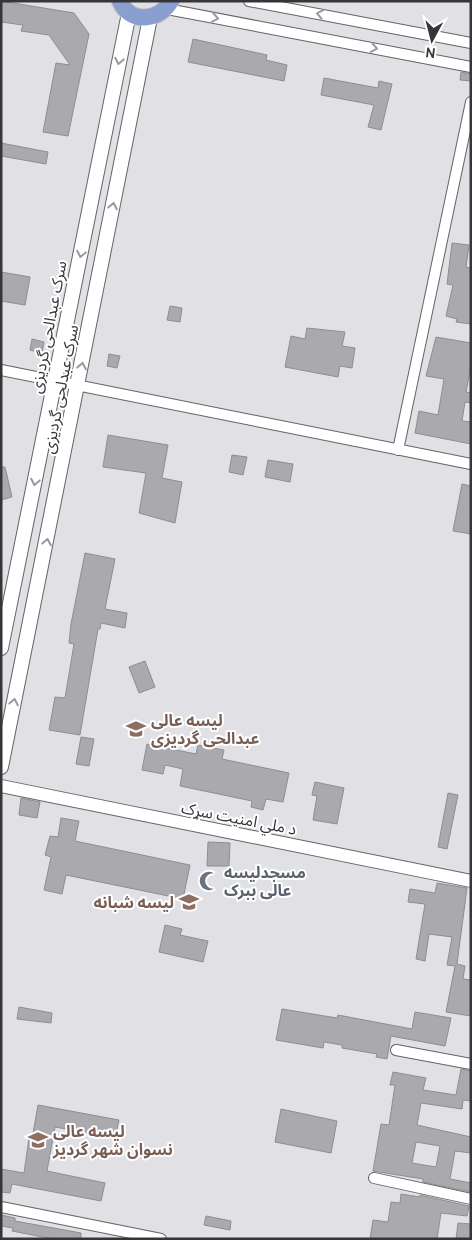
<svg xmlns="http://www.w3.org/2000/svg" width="472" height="1240" font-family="Cabin,'Noto Sans Arabic',sans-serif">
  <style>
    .building { fill: #aaa9ad; stroke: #8e8d91; fill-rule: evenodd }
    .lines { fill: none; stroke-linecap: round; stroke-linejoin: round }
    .minor-casing { stroke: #636266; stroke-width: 12 }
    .tertiary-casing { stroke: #636266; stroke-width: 14 }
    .secondary-casing { stroke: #636266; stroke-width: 16 }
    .trunk-casing { stroke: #bfbfbf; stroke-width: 18 }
    .minor { stroke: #fff; stroke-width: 10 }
    .tertiary { stroke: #fff; stroke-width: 12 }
    .secondary { stroke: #fff; stroke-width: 14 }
    .trunk { stroke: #889fd0; stroke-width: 16 }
    .oneway { stroke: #9a9a9c }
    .labels { text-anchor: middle; stroke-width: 4; stroke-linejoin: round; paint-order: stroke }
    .street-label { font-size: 16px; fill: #363638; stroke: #fff }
    .education-label { font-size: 16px; font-weight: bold; fill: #785e54; stroke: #fff; text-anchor: start }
    .worship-label { font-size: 16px; font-weight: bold; fill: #5b616d; stroke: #fff; text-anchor: start }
  </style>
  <rect width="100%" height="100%" fill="#e1e0e4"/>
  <path class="building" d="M1,1L74,13L89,34L68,136L43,132L56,63L70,65L49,35L21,31L23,25L1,22Z
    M193,39L267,55L266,60L287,65L284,81L188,62Z
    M461,72L471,74V81L460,80Z
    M324,78L378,88L379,81L392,84L381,130L368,127L374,105L321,95Z
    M1,143L48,152L46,164L1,156Z
    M452,243L469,245L466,267L471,268V324L456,322L457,319L446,316L453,285L447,284Z
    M1,272L30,277L25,305L1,301Z
    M170,306L182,308L180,322L167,320Z
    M307,328L345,332L342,346L355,348L352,368L340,366L338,377L285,367L291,336L305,339Z
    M436,337L471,343V366L466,392L471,393V403L465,402L462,421L471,422V444L415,433L419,411L438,415L444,379L426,376Z
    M32,339L44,342L42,353L30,350Z
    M109,354L120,356L117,368L107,366Z
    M108,435L168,445L162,478L182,482L175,523L139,513L146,473L103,467Z
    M232,455L247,457L243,475L229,472Z
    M268,460L293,464L290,482L265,477Z
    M1,467H5L12,497L1,500Z
    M462,484L471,486V534L453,531Z
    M85,553L115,559L105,609L127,613L125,628L101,623L100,629H98L80,735L49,730L55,697L65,698L74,644L69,643L71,624Z
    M145,661L155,687L139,693L129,667Z
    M81,737L94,739L89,766L76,764Z
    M147,744L196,754L198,745L224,750L222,759L289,773L283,802L266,799L263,810L251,807L252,801L180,786L183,769L165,765L163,774L142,770Z
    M315,782L344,788L337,824L313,820L317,796L312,795Z
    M448,793L458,795L447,849L438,847Z
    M21,798L40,802L37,818L19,815Z
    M61,818L79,821L75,841L190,865L183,899L66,875L62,894L44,890L51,857L45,855L50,836L58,837Z
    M208,842L230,843L229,866H207Z
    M437,883L467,888L457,964L465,966L463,979L471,980V1016L446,1012L455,966L447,965L452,937L429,934L425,961L416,959L425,904L408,902L410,889L435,893Z
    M165,925L182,929L180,935L208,941L203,962L159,952Z
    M19,1007L52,1013L51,1023L17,1019Z
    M282,1009L337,1018L338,1015L412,1029L415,1012L451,1018L445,1046L391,1036L387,1059L376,1057L377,1054L342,1048V1045L324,1042L323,1048L276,1040Z
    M461,1069L471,1071V1101L463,1100L462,1109L421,1103L417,1125L471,1137V1153L455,1151L450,1179L471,1183V1192L423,1182V1179L373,1171L381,1124L389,1125L395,1085H390L393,1072L426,1078L423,1090L456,1095ZM416,1142L440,1146L436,1167L412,1163Z
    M38,1105L119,1120L115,1138L55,1127L47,1171L105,1183L101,1201L12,1184L10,1193L1,1192V1169L24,1173L29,1138L32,1139Z
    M281,1109L337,1121L331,1153L275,1142Z
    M401,1194L420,1197V1195L469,1206L467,1216L441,1213L437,1239H370L373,1220L388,1222L391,1202L400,1203Z
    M1,1215L15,1218V1221L81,1233V1239H53L12,1231L13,1228L1,1226Z
    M206,1216L231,1221L230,1230L204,1225Z
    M458,1223L471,1224V1239H456Z"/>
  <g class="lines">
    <defs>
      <path id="minor" d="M249,1L471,43
        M167,9L471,67
        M1,370L471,464
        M398,450L471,102
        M396,1050L471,1064
        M374,1178L471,1199
        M1,1207L161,1239"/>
      <path id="tertiary" d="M1,786L471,881"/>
      <path id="secondary" d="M1,648L129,13
        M1,767L150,18"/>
      <path id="trunk" d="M120,1C130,25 160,21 171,1"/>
    </defs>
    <use href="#minor" class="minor-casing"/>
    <use href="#tertiary" class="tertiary-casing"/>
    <use href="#secondary" class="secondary-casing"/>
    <use href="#trunk" class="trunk-casing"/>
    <use href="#minor" class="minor"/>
    <use href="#tertiary" class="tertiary"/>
    <use href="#secondary" class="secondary"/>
    <use href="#trunk" class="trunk"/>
  </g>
  <defs><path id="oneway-chevron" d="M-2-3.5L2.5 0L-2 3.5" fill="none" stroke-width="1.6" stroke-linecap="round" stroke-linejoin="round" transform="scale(1.25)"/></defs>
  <g class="oneway">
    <use href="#oneway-chevron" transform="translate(320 14) rotate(-169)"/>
    <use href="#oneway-chevron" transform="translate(215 18) rotate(11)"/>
    <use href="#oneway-chevron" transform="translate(374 48) rotate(11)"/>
    <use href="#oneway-chevron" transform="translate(119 61) rotate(101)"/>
    <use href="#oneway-chevron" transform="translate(113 206) rotate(-79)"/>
    <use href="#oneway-chevron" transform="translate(81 254) rotate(101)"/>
    <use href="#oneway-chevron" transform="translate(82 366) rotate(-79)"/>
    <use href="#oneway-chevron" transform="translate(35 482) rotate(101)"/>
    <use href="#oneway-chevron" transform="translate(47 542) rotate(-79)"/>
    <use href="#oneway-chevron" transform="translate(14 702) rotate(-79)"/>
  </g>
  <defs>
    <symbol id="school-bare" viewBox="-9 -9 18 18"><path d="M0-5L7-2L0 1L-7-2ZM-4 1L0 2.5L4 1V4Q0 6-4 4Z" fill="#8d6e63" stroke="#fff" stroke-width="2.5" paint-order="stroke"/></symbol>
    <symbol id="mosque-bare" viewBox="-9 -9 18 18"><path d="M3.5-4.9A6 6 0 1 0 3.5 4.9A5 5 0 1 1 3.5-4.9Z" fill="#6b7280" stroke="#fff" stroke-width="2.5" paint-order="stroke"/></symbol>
  </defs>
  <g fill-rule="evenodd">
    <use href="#school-bare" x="122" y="715" width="28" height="28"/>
    <use href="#mosque-bare" x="195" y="867" width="28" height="28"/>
    <use href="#school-bare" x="175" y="888" width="28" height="28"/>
    <use href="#school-bare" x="24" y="1126" width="28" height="28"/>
  </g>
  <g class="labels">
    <g class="street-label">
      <text transform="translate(48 327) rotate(-79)" y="6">سرک عبدالحی گردیزی</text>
      <text transform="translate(60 389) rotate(-79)" y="6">سرک عبدلحی گردیزی</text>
      <text transform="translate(239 818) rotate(11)" y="6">د ملي امنیت سړک</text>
    </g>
    <g class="education-label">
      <text x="151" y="726">لیسه عالی<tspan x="151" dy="18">عبدالحی گردیزی</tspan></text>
      <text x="174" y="908" text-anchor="end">لیسه شبانه</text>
      <text x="53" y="1137">لیسه عالی<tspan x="53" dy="18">نسوان شهر گردیز</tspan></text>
    </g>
    <g class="worship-label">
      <text x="224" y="878">مسجدلیسه<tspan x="224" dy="18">عالی ببرک</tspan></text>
    </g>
  </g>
  <rect width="472" height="1240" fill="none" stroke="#363638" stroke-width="5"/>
  <g transform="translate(432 40) rotate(187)" stroke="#ffffff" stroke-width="4" paint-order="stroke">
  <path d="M0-4L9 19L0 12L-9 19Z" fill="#363638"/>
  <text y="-8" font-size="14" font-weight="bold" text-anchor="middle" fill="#363638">N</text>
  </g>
</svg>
